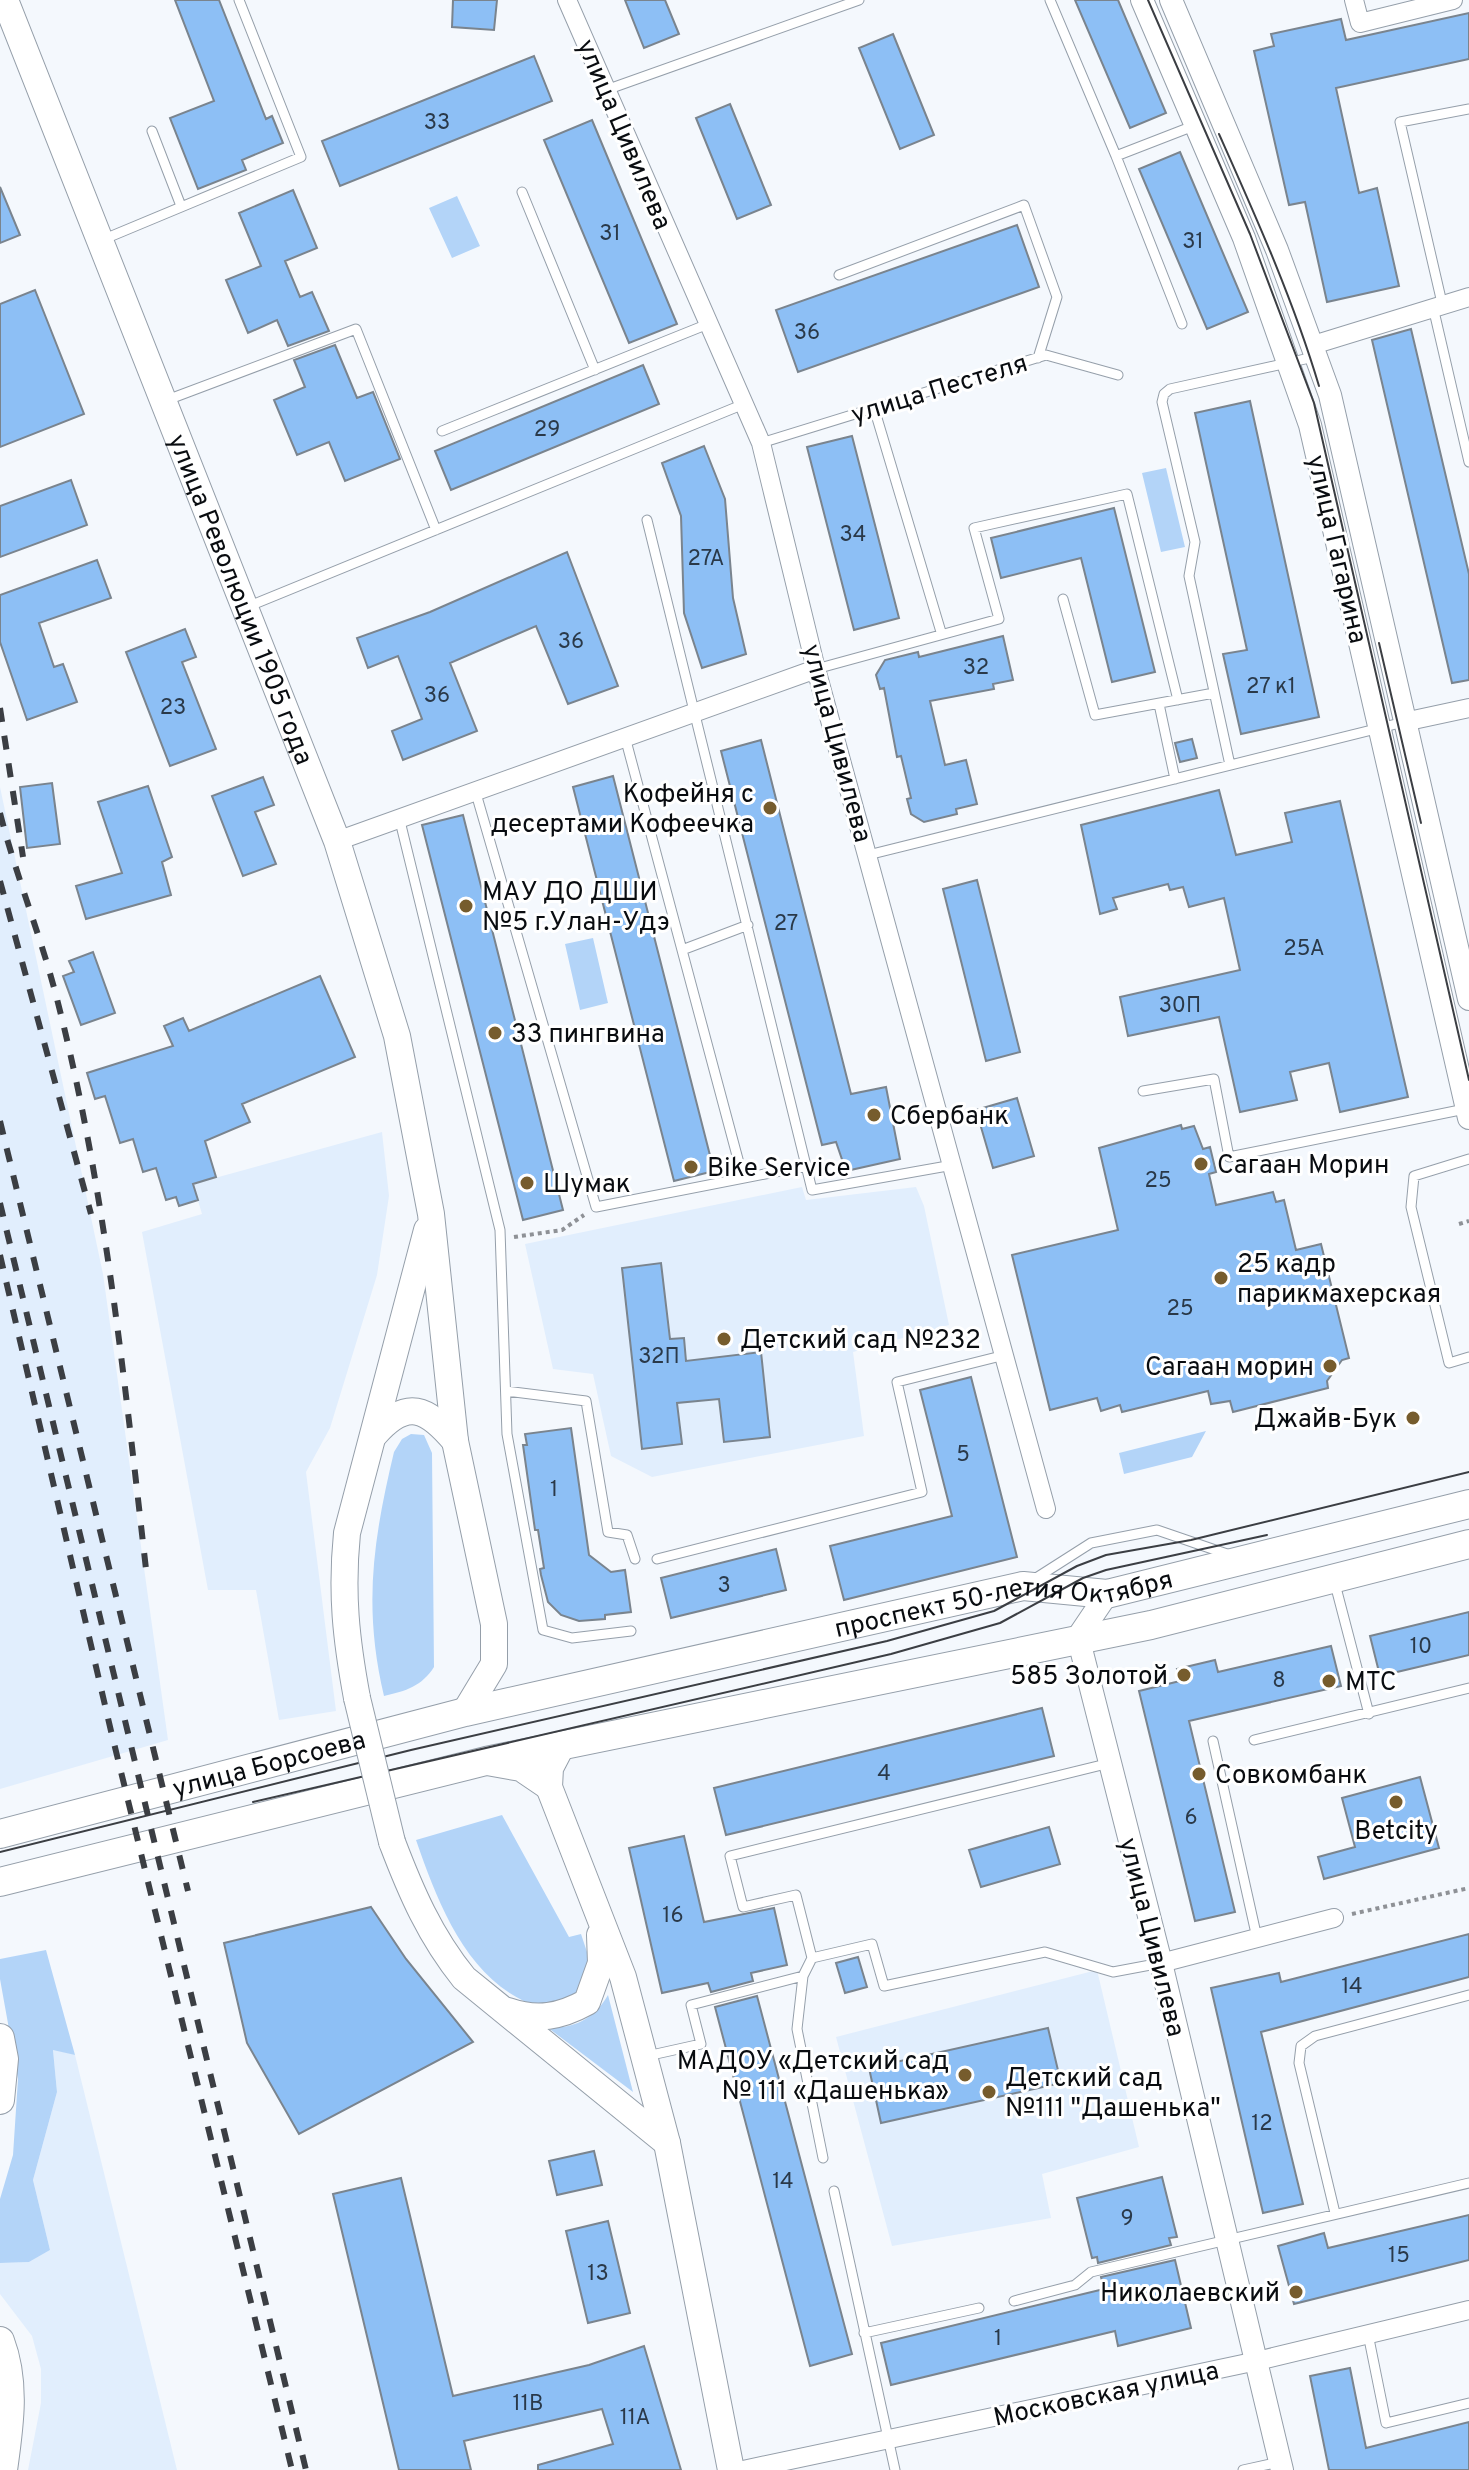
<svg xmlns="http://www.w3.org/2000/svg" width="1469" height="2470" font-family="Overpass,sans-serif">
  <style>
    .built { fill: #e1eefd }
    .green { fill: #b3d4f8 }
    .building { fill: #8dbff5; stroke: #7a848e; stroke-width: 2 }
    .lines { fill: none; stroke-linecap: round; stroke-linejoin: round }
    .service-casing { stroke: #959faa; stroke-width: 11 }
    .minor-casing { stroke: #959faa; stroke-width: 20 }
    .tertiary-casing { stroke: #959faa; stroke-width: 24 }
    .secondary-casing { stroke: #959faa; stroke-width: 28 }
    .primary-casing { stroke: #959faa; stroke-width: 30 }
    .path { stroke: #8e9196; stroke-width: 4; stroke-dasharray: 4 4; stroke-linecap: butt }
    .service { stroke: #fff; stroke-width: 9 }
    .minor { stroke: #fff; stroke-width: 18 }
    .tertiary { stroke: #fff; stroke-width: 22 }
    .secondary { stroke: #fff; stroke-width: 26 }
    .primary { stroke: #fff; stroke-width: 28 }
    .tram { stroke: #3b3e43; stroke-width: 2 }
    .rail { stroke: #3b3e43; stroke-width: 6; stroke-dasharray: 14 14; stroke-linecap: butt }
    .secondary-bridge-casing { stroke: #959faa; stroke-width: 28; stroke-linecap: butt }
    .secondary-bridge { stroke: #fff; stroke-width: 26 }
    .poi-dot { fill: #765c2d; stroke: #fff; stroke-width: 3 }
    .labels { text-anchor: middle; stroke-width: 6; stroke-linejoin: round; paint-order: stroke }
    .number-label { font-size: 22px; fill: #2a3949 }
    .street-label { font-size: 26px; fill: #090c10; stroke: #fff }
    .poi-label { font-size: 26px; fill: #090c10; stroke: #fff; text-anchor: start }
  </style>
  <rect width="100%" height="100%" fill="#f4f8fd"/>
  <path class="built" d="M0,787L103,1274L168,1740L0,1789Z
    M382,1132L389,1196L377,1275L330,1428L306,1472L336,1711L279,1720L256,1590H208L142,1232L202,1214L193,1184Z
    M802,1187L806,1200L916,1187L924,1206L949,1325L853,1352L864,1436L652,1477L611,1456L593,1374L553,1369L525,1244Z
    M1097,1970L1139,2147L1042,2174L1051,2218L892,2246L836,2037Z
    M53,2049L75,2055L177,2470H28L41,2403V2369L32,2336L0,2294V2263L29,2262L50,2250L33,2180L57,2092Z"/>
  <path class="green" d="M457,196L480,246L452,258L429,208Z
    M1166,468L1185,547L1161,552L1142,473Z
    M593,938L608,1003L580,1010L565,944Z
    M1206,1431L1192,1457L1124,1474L1119,1453Z
    M411,1434L424,1435L432,1453L434,1667C422,1686 406,1691 384,1696C363,1607 373,1540 394,1452L402,1439Z
    M502,1815L569,1937L581,1934L589,1958L579,1993L542,2008C469,1986 439,1906 416,1840Z
    M46,1950L75,2055L53,2050L57,2092L33,2180L50,2250L29,2262L0,2263V2199L13,2155L18,2079L0,1979V1959Z
    M608,1995L633,2092L547,2027C573,2030 595,2018 608,1995Z"/>
  <path class="building" d="M175,0H219L266,119L272,116L283,143L242,160L246,170L198,189L170,118L214,101Z
    M453,0H497L494,30L452,27Z
    M625,0H665L679,34L644,48Z
    M1075,0H1118L1166,113L1130,128Z
    M1469,13V59L1336,88L1359,193L1377,188L1399,286L1327,302L1305,202L1289,205L1254,51L1274,46L1271,34L1341,19L1346,40Z
    M893,34L934,135L900,149L859,48Z
    M534,56L552,101L340,186L322,141Z
    M730,104L771,205L737,219L696,118Z
    M592,120L677,324L629,343L544,140Z
    M1180,152L1248,312L1207,329L1139,169Z
    M0,187L20,235L0,243Z
    M293,190L317,248L285,261L300,297L312,292L329,331L288,346L277,320L248,333L226,280L261,266L239,213Z
    M1017,225L1039,287L798,372L776,310Z
    M35,290L84,414L0,447V304Z
    M1411,329L1469,574V680L1452,683L1372,340Z
    M335,345L357,398L373,392L400,459L345,481L329,442L297,455L274,400L305,387L294,360Z
    M643,365L659,404L451,490L435,451Z
    M1250,401L1319,717L1241,734L1223,654L1247,650L1195,413Z
    M852,436L899,618L854,630L807,447Z
    M704,446L725,499L733,598L746,654L702,668L684,613L681,516L662,463Z
    M71,480L87,525L0,557V506Z
    M1114,508L1155,672L1112,682L1081,558L1001,578L991,538Z
    M567,552L618,686L568,704L536,626L450,663L477,731L403,760L392,731L422,719L398,656L368,668L357,638L430,612Z
    M97,560L111,598L39,623L54,667L63,664L77,702L27,720L0,642V595Z
    M185,629L196,657L182,662L216,749L170,766L126,652Z
    M1003,636L1013,680L993,684L994,689L930,701L945,765L966,760L977,804L956,809L957,814L924,822L911,814L907,799L911,798L901,756L897,757L884,688L880,689L876,675L885,660L918,652L919,657Z
    M1192,739L1197,758L1180,762L1175,743Z
    M761,740L851,1094L886,1087L900,1159L846,1171L836,1142L822,1145L721,751Z
    M613,776L714,1171L674,1181L573,787Z
    M263,777L274,805L255,812L276,864L243,876L212,796Z
    M52,783L60,844L27,848L20,787Z
    M148,786L172,857L162,862L171,895L86,919L76,886L122,873L98,802Z
    M1219,790L1236,855L1292,842L1285,813L1340,801L1408,1097L1340,1112L1329,1063L1290,1072L1297,1100L1240,1112L1219,1017L1128,1036L1120,997L1240,970L1224,898L1189,907L1183,887L1170,890L1168,884L1113,898L1117,909L1100,914L1081,825Z
    M463,815L563,1210L523,1220L422,825Z
    M977,880L1020,1052L986,1061L943,889Z
    M93,952L115,1013L81,1025L63,976L74,972L69,961Z
    M320,976L355,1057L242,1104L250,1122L205,1141L216,1177L193,1184L198,1200L179,1206L176,1197L166,1200L156,1168L143,1172L133,1139L120,1143L105,1096L95,1099L87,1073L173,1046L164,1026L183,1018L189,1031Z
    M1017,1098L1034,1156L993,1168L976,1110Z
    M1181,1125L1182,1129L1194,1126L1203,1149L1210,1147L1216,1172L1209,1174L1216,1205L1273,1192L1276,1202L1284,1200L1296,1250L1321,1244L1349,1358L1342,1360L1327,1381L1328,1388L1233,1412L1230,1401L1211,1404L1208,1391L1122,1412L1120,1405L1101,1411L1097,1398L1050,1410L1012,1255L1118,1230L1099,1148Z
    M661,1263L670,1339L684,1338L686,1361L761,1352L770,1437L724,1442L719,1399L677,1403L682,1444L642,1449L622,1268Z
    M971,1377L1017,1557L844,1600L830,1546L952,1516L920,1390Z
    M571,1428L589,1555L611,1572L625,1570L631,1612L605,1615V1619L579,1621L561,1615L548,1602L541,1575L540,1569L544,1568L538,1530H535L523,1445H527L525,1434Z
    M776,1549L786,1590L671,1618L661,1578Z
    M1469,1612V1655L1380,1676L1370,1636Z
    M1331,1646L1341,1686L1189,1721L1235,1912L1195,1921L1139,1691L1180,1681L1177,1669L1215,1660L1218,1672Z
    M1042,1708L1054,1756L726,1835L714,1788Z
    M1420,1777L1439,1848L1324,1879L1318,1857L1355,1847L1342,1798Z
    M1049,1827L1060,1864L981,1887L969,1850Z
    M684,1836L704,1922L774,1908L787,1965L751,1973L753,1981L711,1992L708,1983L662,1993L629,1848Z
    M371,1907L406,1959L473,2042L299,2134L247,2043L224,1943Z
    M1469,1934V1977L1261,2032L1303,2204L1263,2213L1211,1988L1279,1973L1281,1982Z
    M858,1957L867,1987L845,1993L836,1963Z
    M757,1996L852,2354L810,2366L715,2007Z
    M1048,2028L1061,2083L881,2123L869,2068Z
    M594,2151L602,2185L557,2195L549,2161Z
    M1162,2177L1177,2237L1169,2238L1171,2245L1098,2263L1097,2257L1092,2258L1077,2198Z
    M401,2178L453,2396L589,2365L644,2346L681,2470H538V2465L613,2444L602,2409L464,2441L471,2470H399L333,2194Z
    M1469,2215V2260L1294,2304L1278,2246L1324,2233L1328,2248Z
    M608,2221L630,2313L588,2323L566,2231Z
    M1175,2260L1191,2328L1118,2346L1115,2331L891,2385L881,2343L1104,2289L1101,2277Z
    M1350,2368L1366,2448L1469,2422V2470H1329L1310,2376Z"/>
  <g class="lines">
    <defs>
      <path id="service" d="M1050,0L1116,156
        M606,90L859,0
        M152,131L181,206
        M522,192L595,370
        M102,240L301,157L239,0
        M839,275L1024,205L1057,297L1038,358
        M1442,303L1400,122L1469,109
        M1433,307L1469,462
        M1182,324L1116,156L1196,125
        M167,400L356,329L436,530
        M874,408L941,632
        M442,431L708,324
        M761,443L1046,355L1118,375
        M647,520L812,1190L953,1165
        M1063,599L1095,715L1214,693
        M247,607L744,404
        M816,669L999,619L974,528L1127,494L1178,700
        M1159,704L1175,779
        M625,737L743,1178
        M1230,765L1189,576L1195,542L1162,402L1164,394L1170,389L1314,357
        M475,790L596,1207L806,1166
        M399,817L500,1230L507,1434L543,1630L572,1638L631,1631
        M868,855L1404,722
        M682,950L748,925
        M1143,1091L1214,1079L1229,1157L1465,1109
        M1469,1159L1414,1176L1411,1207L1449,1363L1469,1357
        M506,1391L586,1401L608,1532L627,1535L635,1559
        M657,1559L922,1492L897,1382L1005,1355
        M1033,1580L1091,1543L1157,1530L1230,1555
        M1334,1580L1369,1714
        M1254,1740L1469,1688
        M1213,1741L1257,1938
        M812,1958L872,1944L884,1986L1045,1952L1113,1972L1161,1963
        M803,1976L812,1958L796,1895L743,1907L730,1856L1110,1763
        M647,2056L701,2044L691,2005L803,1976L797,2029L823,2158
        M834,2191L895,2470
        M1335,2213L1299,2063L1301,2046L1315,2036L1469,1995
        M1014,2301L1075,2285L1091,2272L1469,2183
        M864,2333L979,2308
        M1368,2334L1386,2423L1469,2403
        M1243,2470L1279,2462"/>
      <path id="minor" d="M567,0L761,443L816,669L1046,1509
        M1354,0L1360,23L1453,0
        M1313,345L1469,297
        M1404,722L1469,708
        M337,841L816,669
        M1161,1963L1334,1918
        M743,2470L1257,2361L1469,2310"/>
      <path id="tertiary" d="M1142,0L1244,238L1310,425L1469,1118
        M1171,0L1277,250L1330,395L1469,999
        M1107,1594L1078,1637L1161,1963L1282,2470"/>
      <g id="secondary">
        <path id="s1" d="M5,0L337,841L397,1036L431,1214L455,1441L494,1624V1664L465,1712"/>
        <path d="M375,1434C407,1398 427,1408 455,1441"/>
        <path d="M357,1698C346,1639 341,1593 347,1533L427,1230"/>
        <path d="M561,1747L550,1768L549,1787L623,1977L667,2143L731,2470"/>
        <path d="M487,1762L521,1768L549,1787"/>
        <path d="M392,1842C411,1892 430,1936 464,1978L667,2143"/>
        <path d="M508,2011C537,2021 560,2017 587,2002L601,1963L600,1935"/>
      </g>
      <g id="primary">
        <path id="s2" d="M0,1834L465,1712L1023,1586L1107,1594L1469,1504"/>
        <path d="M0,1882L486,1761L1151,1625L1469,1544"/>
        <path d="M0,2038L4,2059L0,2100"/>
        <path d="M0,2341C16,2383 9,2427 3,2470"/>
      </g>
    </defs>
    <use href="#service" class="service-casing"/>
    <use href="#minor" class="minor-casing"/>
    <use href="#tertiary" class="tertiary-casing"/>
    <use href="#secondary" class="secondary-casing"/>
    <use href="#primary" class="primary-casing"/>
    <path class="path" d="M1459,1224L1469,1221
      M514,1237L562,1230L584,1215
      M1352,1914L1469,1888"/>
    <use href="#service" class="service"/>
    <use href="#minor" class="minor"/>
    <use href="#tertiary" class="tertiary"/>
    <use href="#secondary" class="secondary"/>
    <use href="#primary" class="primary"/>
    <path class="tram" d="M1148,0L1250,234L1314,403L1469,1080
      M1219,134C1256,217 1293,299 1319,386
      M1379,643L1421,823
      M253,1802L891,1654L1000,1623L1083,1578L1106,1570L1267,1535
      M0,1852L411,1750L887,1641L994,1611L1077,1566L1106,1555L1191,1540L1469,1472"/>
    <path class="rail" d="M0,708L23,857
      M0,813C16,876 41,936 57,999C105,1186 124,1378 146,1569
      M0,881L91,1214
      M0,1121L188,1891
      M0,1203L306,2470
      M0,1255L111,1731L292,2470"/>
    <defs>
      <path id="secondary-bridge" d="M357,1698L392,1842"/>
    </defs>
    <use href="#secondary-bridge" class="secondary-bridge-casing"/>
    <use href="#secondary-bridge" class="secondary-bridge"/>
  </g>
  <g class="poi-dot">
    <circle cx="770" cy="808" r="8"/>
    <circle cx="466" cy="906" r="8"/>
    <circle cx="495" cy="1033" r="8"/>
    <circle cx="874" cy="1115" r="8"/>
    <circle cx="1201" cy="1164" r="8"/>
    <circle cx="691" cy="1167" r="8"/>
    <circle cx="527" cy="1183" r="8"/>
    <circle cx="1221" cy="1278" r="8"/>
    <circle cx="724" cy="1339" r="8"/>
    <circle cx="1330" cy="1366" r="8"/>
    <circle cx="1413" cy="1418" r="8"/>
    <circle cx="1184" cy="1675" r="8"/>
    <circle cx="1329" cy="1681" r="8"/>
    <circle cx="1199" cy="1774" r="8"/>
    <circle cx="1396" cy="1802" r="8"/>
    <circle cx="965" cy="2075" r="8"/>
    <circle cx="989" cy="2092" r="8"/>
    <circle cx="1296" cy="2292" r="8"/>
  </g>
  <g class="labels">
    <g class="number-label">
      <text x="437" y="129">33</text>
      <text x="610" y="240">31</text>
      <text x="1193" y="248">31</text>
      <text x="807" y="339">36</text>
      <text x="547" y="436">29</text>
      <text x="853" y="541">34</text>
      <text x="706" y="565">27А</text>
      <text x="571" y="648">36</text>
      <text x="976" y="674">32</text>
      <text x="1271" y="693">27 к1</text>
      <text x="437" y="702">36</text>
      <text x="173" y="714">23</text>
      <text x="786" y="930">27</text>
      <text x="1304" y="955">25А</text>
      <text x="1180" y="1012">30П</text>
      <text x="1158" y="1187">25</text>
      <text x="1180" y="1315">25</text>
      <text x="659" y="1363">32П</text>
      <text x="963" y="1461">5</text>
      <text x="554" y="1496">1</text>
      <text x="724" y="1592">3</text>
      <text x="1421" y="1653">10</text>
      <text x="1279" y="1687">8</text>
      <text x="884" y="1780">4</text>
      <text x="1191" y="1824">6</text>
      <text x="673" y="1922">16</text>
      <text x="1352" y="1993">14</text>
      <text x="1262" y="2130">12</text>
      <text x="783" y="2188">14</text>
      <text x="1127" y="2225">9</text>
      <text x="1399" y="2262">15</text>
      <text x="598" y="2280">13</text>
      <text x="998" y="2345">1</text>
      <text x="528" y="2410">11В</text>
      <text x="635" y="2424">11А</text>
    </g>
    <g class="street-label">
      <text transform="translate(625 134) rotate(67)" y="9">улица Цивилева</text>
      <text transform="translate(939 388) rotate(-17)" y="9">улица Пестеля</text>
      <text transform="translate(1338 549) rotate(77)" y="9">улица Гагарина</text>
      <text dy="9" stroke="none"><textPath href="#s1" startOffset="644">улица Революции 1905 года</textPath></text>
      <text transform="translate(838 743) rotate(75)" y="9">улица Цивилева</text>
      <text dy="9" stroke="none"><textPath href="#s2" startOffset="1032">проспект 50-летия Октября</textPath></text>
      <text dy="9" stroke="none"><textPath href="#s2" startOffset="278">улица Борсоева</textPath></text>
      <text transform="translate(1153 1937) rotate(76)" y="9">улица Цивилева</text>
      <text transform="translate(1106 2393) rotate(-12)" y="9">Московская улица</text>
    </g>
    <g class="poi-label">
      <text x="754" y="802" text-anchor="end">Кофейня с<tspan x="754" dy="30">десертами Кофеечка</tspan></text>
      <text x="482" y="900">МАУ ДО ДШИ<tspan x="482" dy="30">№5 г.Улан-Удэ</tspan></text>
      <text x="511" y="1042">33 пингвина</text>
      <text x="890" y="1124">Сбербанк</text>
      <text x="1217" y="1173">Сагаан Морин</text>
      <text x="707" y="1176">Bike Service</text>
      <text x="543" y="1192">Шумак</text>
      <text x="1237" y="1272">25 кадр<tspan x="1237" dy="30">парикмахерская</tspan></text>
      <text x="740" y="1348">Детский сад №232</text>
      <text x="1314" y="1375" text-anchor="end">Сагаан морин</text>
      <text x="1397" y="1427" text-anchor="end">Джайв-Бук</text>
      <text x="1168" y="1684" text-anchor="end">585 Золотой</text>
      <text x="1345" y="1690">МТС</text>
      <text x="1215" y="1783">Совкомбанк</text>
      <text x="1396" y="1839" text-anchor="middle">Betcity</text>
      <text x="949" y="2069" text-anchor="end">МАДОУ «Детский сад<tspan x="949" dy="30">№ 111 «Дашенька»</tspan></text>
      <text x="1005" y="2086">Детский сад<tspan x="1005" dy="30">№111 "Дашенька"</tspan></text>
      <text x="1280" y="2301" text-anchor="end">Николаевский</text>
    </g>
  </g>
</svg>
